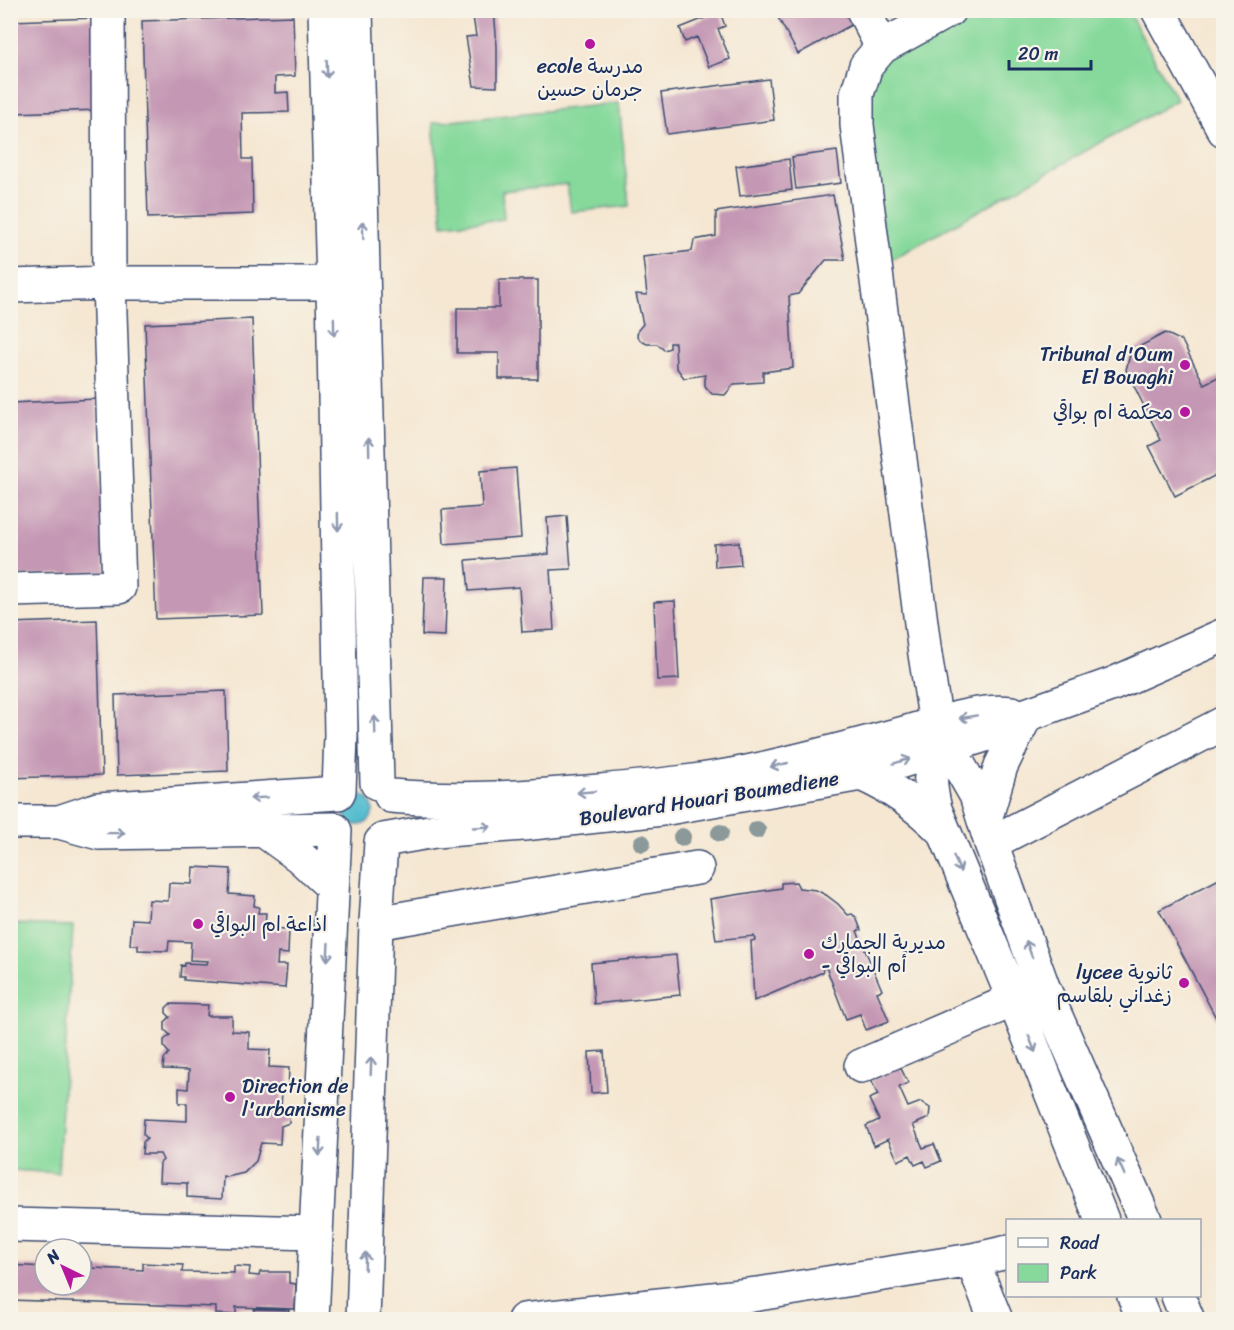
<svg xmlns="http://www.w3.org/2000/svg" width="1234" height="1330" font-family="Sriracha,'Playpen Sans Arabic',sans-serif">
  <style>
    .green { fill: #86d99b; stroke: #50847c; stroke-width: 1.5 }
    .water { fill: #52bccf; stroke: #367696; stroke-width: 1.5 }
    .building { fill: #c497b4 }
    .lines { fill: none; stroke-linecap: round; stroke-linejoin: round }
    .minor-casing { stroke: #3c4b6f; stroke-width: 36 }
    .major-casing { stroke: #3c4b6f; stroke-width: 36 }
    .minor { stroke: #fff; stroke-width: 33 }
    .major { stroke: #fff; stroke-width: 33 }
    .tree { fill: #8c999a }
    .oneway { stroke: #8d97ae }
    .poi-dot { fill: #b5179e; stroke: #f7f3e8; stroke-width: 2 }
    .labels { text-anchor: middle; stroke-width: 4.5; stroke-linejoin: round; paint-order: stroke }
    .poi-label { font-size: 20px; fill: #1b2f5e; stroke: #f7f3e8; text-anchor: end }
    .street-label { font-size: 20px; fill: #1b2f5e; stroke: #f7f3e8 }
  </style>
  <rect width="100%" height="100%" fill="#f7f3e8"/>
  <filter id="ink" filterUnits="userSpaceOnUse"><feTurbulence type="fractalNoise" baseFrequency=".0167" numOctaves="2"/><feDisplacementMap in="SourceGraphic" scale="12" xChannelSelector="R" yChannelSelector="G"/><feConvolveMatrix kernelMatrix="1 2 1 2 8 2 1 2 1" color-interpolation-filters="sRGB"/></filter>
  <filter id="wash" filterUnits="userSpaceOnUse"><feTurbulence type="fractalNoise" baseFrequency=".008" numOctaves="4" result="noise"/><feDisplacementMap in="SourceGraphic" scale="24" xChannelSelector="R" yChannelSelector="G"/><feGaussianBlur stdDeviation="1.35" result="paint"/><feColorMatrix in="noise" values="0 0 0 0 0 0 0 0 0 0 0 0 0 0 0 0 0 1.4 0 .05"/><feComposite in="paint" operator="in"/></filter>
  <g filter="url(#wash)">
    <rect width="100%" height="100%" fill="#f5e7d2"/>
    <path class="green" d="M949,10L1128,11L1177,100L887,262L867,114L882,47Z
      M619,103L629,206L571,212L567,184L502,191L504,219L443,225L433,123Z
      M10,924L73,926L58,1173L11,1170Z"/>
    <path class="water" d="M343 810a15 15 0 1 1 30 0a15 15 0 1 1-30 0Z"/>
    <g id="blocks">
      <path class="building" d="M472,10H494L497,46V87L474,86L466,37L476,36Z
        M774,10H846L853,24L798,54Z
        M720,12L725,26L718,29L730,59L709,67L697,37L685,42L680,28Z
        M293,16L295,76L275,77V93L288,92L289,112L242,113L243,159H252L253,214L148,218L142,21Z
        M96,18L98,110L14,113L18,266H10L12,21Z
        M769,79L774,120L667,134L661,93Z
        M837,151L841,183L796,189L792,157Z
        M789,159L792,190L740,196L736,166Z
        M833,195L845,260H826L798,294L789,296L793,368L763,372V382L734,384L725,395L712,394L705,386V375L684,378L676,367L675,343H670V348L664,350L657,344H647L641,341L637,336L638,330L643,324L636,294L647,295L643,257L692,251L694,240L716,236V212Z
        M499,280H538V379H499V353H457V308H499Z
        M252,319L263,615L156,619L145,324Z
        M1165,333L1182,341L1204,384L1224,374V471L1175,496L1149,446L1161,440L1126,370L1131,351Z
        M97,399L105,572L10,577V403Z
        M516,468L521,538L444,544L442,510L482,507L480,471Z
        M567,516L571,569L550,570L554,630L522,632L519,587L469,591L466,560L549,554L547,518Z
        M739,542L741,565L715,567L714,544Z
        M424,577H447L445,636L422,635Z
        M675,601L679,679L657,680L654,602Z
        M97,620L102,775L10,778V623Z
        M226,691L228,771L117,775L115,695Z
        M193,867L231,869L229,894L255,896L254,906L259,907L258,913H266L265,928L289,929L288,954L278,953L277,965H287L285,988L184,980V977H180L181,965L184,966L185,963L207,964L208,961L190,960L191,942L169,941L168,951L138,950V945H130L132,919L148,920L149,900L168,901L169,883L192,884Z
        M1221,878L1224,883V1033L1159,910Z
        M796,882L799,888L816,890L826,895L838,904L848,915L852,914L856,917L861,930L857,931L882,990L877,992L889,1021L866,1030L860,1014L846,1019L826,967L822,969L823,972L754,1001L751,941L755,940L754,936L716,940L710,899L781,888V883Z
        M676,955L680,995L594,1004L591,963Z
        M170,1004L208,1005L207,1016H232V1031L249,1032V1049L270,1050L269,1067L289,1068L288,1092H282L281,1107L290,1111L289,1123L281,1126L280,1144L261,1143L256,1161L244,1173L227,1177L223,1176L222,1199L187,1197V1183L159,1182L160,1163L163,1160L160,1154H142L143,1142L147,1138L143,1134L144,1119L187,1121V1103H179V1088L188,1089L189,1070L163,1069L164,1059L169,1053L164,1047V1040L170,1035L165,1030V1022L170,1017L166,1013V1008Z
        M604,1051L607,1092L591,1093L589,1052Z
        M897,1060L908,1083L899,1087L908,1107L921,1102L930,1108L929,1118L913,1125L923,1148L934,1144L941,1161L927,1167L924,1161L915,1165L910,1155L898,1161L888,1139L874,1146L866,1126L879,1120L869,1099L878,1095L871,1080L883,1075L880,1068Z
        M81,1262H92V1268L143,1270V1263L183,1265L182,1272L234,1273V1266L250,1267L249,1275L259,1276L260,1272H289V1283L296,1284L295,1309L236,1307V1315L216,1314V1307L10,1300V1265L45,1267V1285H81Z
        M254,1309L289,1310L288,1320H254Z"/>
    </g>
  </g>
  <g filter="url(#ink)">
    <use href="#blocks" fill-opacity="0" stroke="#3c4b6f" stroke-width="1.5"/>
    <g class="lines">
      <defs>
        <path id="minor" d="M863,10L882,47
          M1158,10L1224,130
          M10,286L109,283H333L360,280
          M10,590L119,587L109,283L108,10
          M940,749L925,654L857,125V94L866,66L882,47L949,10
          M991,843L1224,723
          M376,923L697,868
          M861,1066L1041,988
          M10,1225L316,1233
          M972,1260L996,1320
          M524,1320L758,1294L972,1260L1008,1252"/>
        <path id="major" d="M325,10L333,283L341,735L339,791
          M356,10L377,783
          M861,774C893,788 918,806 942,830
          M391,796C461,802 529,797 599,791C653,786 708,781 761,769C807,759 852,747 897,735C931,726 978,708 1012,713
          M985,820L1001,766L1026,715
          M10,822H59L99,833L334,829
          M59,822L98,809L338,793
          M263,830L299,856L332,886
          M383,840L435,831L523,824L662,809L861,774L988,734L1026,715L1113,684L1224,635
          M1102,1220L1014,1000L935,809C929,783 928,774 940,749L950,757L960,767L976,795L991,843L1043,987L1145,1220
          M1134,1296L1144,1320
          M1178,1296L1188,1320
          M312,1320L335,831
          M363,1320L376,923L381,842"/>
      </defs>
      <use href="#minor" class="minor-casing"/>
      <use href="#major" class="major-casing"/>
      <use href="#minor" class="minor"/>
      <use href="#major" class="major"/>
    </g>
    <g class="tree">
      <circle cx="757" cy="830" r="9"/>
      <circle cx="720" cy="833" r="9"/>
      <circle cx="682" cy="837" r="9"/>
      <circle cx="642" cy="843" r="9"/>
    </g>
    <defs><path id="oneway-shaft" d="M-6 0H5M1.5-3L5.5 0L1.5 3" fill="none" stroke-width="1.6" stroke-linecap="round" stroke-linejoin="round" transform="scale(1.5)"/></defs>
    <g class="oneway">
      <use href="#oneway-shaft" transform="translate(327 69) rotate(88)"/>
      <use href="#oneway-shaft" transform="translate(363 230) rotate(-92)"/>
      <use href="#oneway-shaft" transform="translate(334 327) rotate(89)"/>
      <use href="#oneway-shaft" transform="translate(369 446) rotate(-91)"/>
      <use href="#oneway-shaft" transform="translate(338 522) rotate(89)"/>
      <use href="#oneway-shaft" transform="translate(968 717) rotate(170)"/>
      <use href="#oneway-shaft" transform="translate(375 725) rotate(-92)"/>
      <use href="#oneway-shaft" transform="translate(902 761) rotate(-17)"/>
      <use href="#oneway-shaft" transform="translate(779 765) rotate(167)"/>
      <use href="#oneway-shaft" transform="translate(586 792) rotate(175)"/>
      <use href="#oneway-shaft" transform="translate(259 798) rotate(176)"/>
      <use href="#oneway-shaft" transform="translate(482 827) rotate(-3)"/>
      <use href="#oneway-shaft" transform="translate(116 833) rotate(-1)"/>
      <use href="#oneway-shaft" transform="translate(957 864) rotate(67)"/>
      <use href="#oneway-shaft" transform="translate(1029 949) rotate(-110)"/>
      <use href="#oneway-shaft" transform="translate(328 952) rotate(93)"/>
      <use href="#oneway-shaft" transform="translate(1032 1044) rotate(68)"/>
      <use href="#oneway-shaft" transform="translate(371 1066) rotate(-88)"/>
      <use href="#oneway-shaft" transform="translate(320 1147) rotate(93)"/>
      <use href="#oneway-shaft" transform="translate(1121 1167) rotate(-114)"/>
      <use href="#oneway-shaft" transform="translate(365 1261) rotate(-88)"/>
    </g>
  </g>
  <g class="poi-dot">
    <circle cx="590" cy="44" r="6"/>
    <circle cx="1185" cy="365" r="6"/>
    <circle cx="1185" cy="412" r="6"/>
    <circle cx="198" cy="924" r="6"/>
    <circle cx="809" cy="954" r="6"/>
    <circle cx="1184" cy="983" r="6"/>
    <circle cx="230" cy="1097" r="6"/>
  </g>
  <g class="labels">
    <g class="poi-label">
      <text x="590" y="73" text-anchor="middle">ecole مدرسة<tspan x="590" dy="23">جرمان حسين</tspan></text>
      <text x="1173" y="361">Tribunal d'Oum<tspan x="1173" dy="23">El Bouaghi</tspan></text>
      <text x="1173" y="419">محكمة ام بواقي</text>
      <text x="210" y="931" text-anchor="start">اذاعة ام البواقي</text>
      <text x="821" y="949" text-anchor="start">مديرية الجمارك<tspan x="821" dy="23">- أم البواقي</tspan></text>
      <text x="1172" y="979">lycee ثانوية<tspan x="1172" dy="23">زغداني بلقاسم</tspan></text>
      <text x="242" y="1093" text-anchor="start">Direction de<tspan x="242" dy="23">l'urbanisme</tspan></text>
    </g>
    <g class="street-label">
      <text transform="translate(709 798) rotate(-9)" y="7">Boulevard Houari Boumediene</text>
    </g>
  </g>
  <rect width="1234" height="1330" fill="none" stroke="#f7f3e8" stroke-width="36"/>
  <rect x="1006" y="1219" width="195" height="78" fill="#f7f3e8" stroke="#9fa5b1" stroke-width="1.5"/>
  <rect x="1018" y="1238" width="30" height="9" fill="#ffffff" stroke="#9fa5b1" stroke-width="1.5"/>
  <text x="1060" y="1249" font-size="18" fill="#1b2f5e">Road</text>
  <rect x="1018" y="1264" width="30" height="18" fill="#86d99b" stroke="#9fa5b1" stroke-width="1.5"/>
  <text x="1060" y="1279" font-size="18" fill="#1b2f5e">Park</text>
  <g transform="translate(63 1267) rotate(317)"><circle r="28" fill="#f7f3e8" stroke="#9fa5b1" stroke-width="1.5"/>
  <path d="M0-4.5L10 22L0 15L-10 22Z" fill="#b5179e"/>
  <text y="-9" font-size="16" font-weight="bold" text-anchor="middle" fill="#1b2f5e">N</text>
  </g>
  <path d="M1009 60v9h82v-9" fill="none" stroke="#1b2f5e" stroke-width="3"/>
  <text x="1018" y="60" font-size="18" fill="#1b2f5e" stroke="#f7f3e8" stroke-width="4.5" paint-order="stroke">20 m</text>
</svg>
